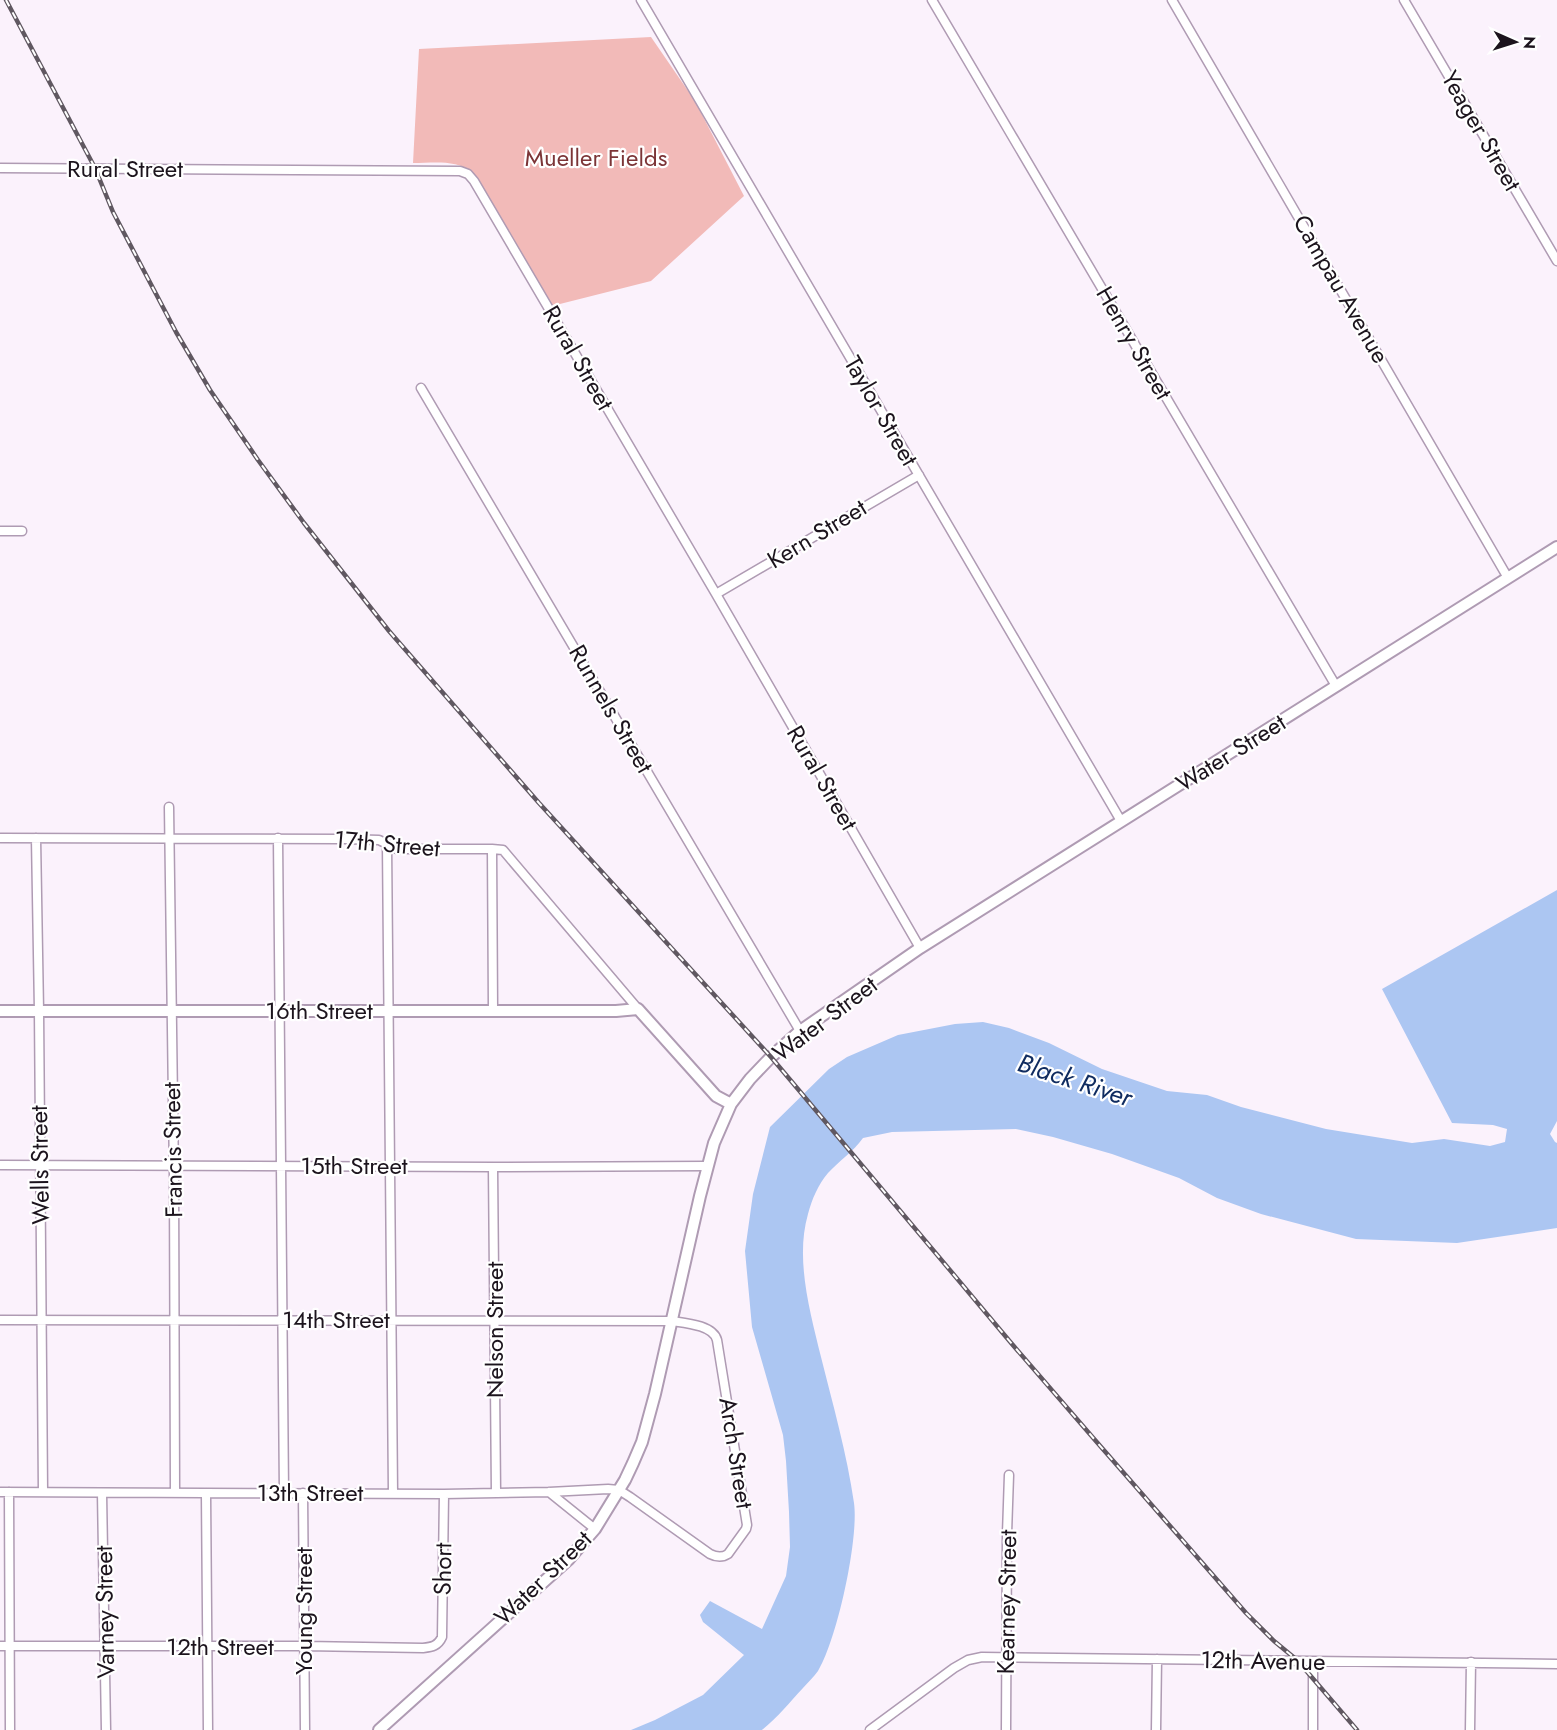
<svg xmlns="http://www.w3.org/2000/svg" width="1557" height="1730" font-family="Jost,sans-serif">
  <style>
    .green { fill: #f2bab8 }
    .water { fill: #acc6f2 }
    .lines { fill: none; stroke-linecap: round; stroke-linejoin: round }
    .minor-casing { stroke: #af9bb3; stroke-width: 11 }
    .tertiary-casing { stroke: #af9bb3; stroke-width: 14 }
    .minor { stroke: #fff; stroke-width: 8 }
    .tertiary { stroke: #fff; stroke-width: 10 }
    .rail-casing { stroke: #605861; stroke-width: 4.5 }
    .rail { stroke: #fff; stroke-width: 2; stroke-dasharray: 7; stroke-linecap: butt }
    .labels { text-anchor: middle; stroke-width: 4.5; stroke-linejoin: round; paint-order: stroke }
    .street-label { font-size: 24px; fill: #1c141d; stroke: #fff }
    .park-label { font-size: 24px; fill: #7c3537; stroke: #fff }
    .water-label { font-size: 26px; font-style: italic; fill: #102c60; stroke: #fff }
  </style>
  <rect width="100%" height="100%" fill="#fbf2fc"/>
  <path class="green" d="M651,37L695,101L744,196L651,281L552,306L472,172C456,159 432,163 413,163L419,49Z"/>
  <path class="water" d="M1557,890V1121L1550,1134L1555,1142L1557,1143V1228L1457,1243L1356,1239L1261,1214L1217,1198L1179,1178L1112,1154L1053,1137L1016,1129L892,1132L863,1138C853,1152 839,1161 828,1173C818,1185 812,1199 808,1214C795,1259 810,1312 821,1357C833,1405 847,1454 854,1503C859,1539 837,1640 818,1671C814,1677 808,1682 803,1688C789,1703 778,1717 762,1730H631L655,1720L703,1695L744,1655L703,1622L700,1615L710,1601L762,1629L786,1576L790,1547L789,1512L786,1461L783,1435L752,1327L745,1251L753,1194L770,1127L829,1069L847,1057L898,1035L955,1024L983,1022L1009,1028L1049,1043L1102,1069L1167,1091L1207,1095L1241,1107L1326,1129L1412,1143L1444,1139L1490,1146L1505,1142L1507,1129L1493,1125L1452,1123L1382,989Z"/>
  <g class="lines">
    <defs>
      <path id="minor" d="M641,0L1121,821
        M932,0L1336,686
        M1172,0L1508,578
        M1404,0L1557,261
        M0,168L460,171L468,174L474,181L716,594L920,948
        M421,388L800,1031
        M0,531H22
        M716,594L919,475
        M169,807L174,1176L175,1493
        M0,838L344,839L379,840L397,849H492L503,850L638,1009
        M36,838L39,1011L43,1492
        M278,838L284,1493
        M387,844L393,1493
        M492,849L493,1010
        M0,1165L493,1167L707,1166
        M493,1167L496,1493
        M0,1320L672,1321C685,1323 713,1325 717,1340L747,1525L746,1529L728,1554C722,1558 716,1557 710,1554L630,1497L619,1490L608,1489L549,1492L444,1494L0,1492
        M9,1492L10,1730
        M549,1492L595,1529
        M102,1493L106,1730
        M303,1493L305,1730
        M206,1494L208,1730
        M0,1646H305L423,1648C432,1647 438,1646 442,1637L444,1494
        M870,1730L954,1668L968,1660L982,1657L1557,1664
        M1006,1730L1007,1534L1009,1475
        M1156,1730L1157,1659
        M1313,1730V1662
        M1470,1730L1471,1662"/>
      <path id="tertiary" d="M0,1011H616L638,1009L716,1096L731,1104
        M379,1730L569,1559L595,1529L625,1480L633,1463L642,1442L655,1394L700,1196L714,1143L731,1104L750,1079L771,1057L800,1031L920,948L1557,547"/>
    </defs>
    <use href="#minor" class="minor-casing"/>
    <use href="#tertiary" class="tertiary-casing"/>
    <use href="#minor" class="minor"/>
    <use href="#tertiary" class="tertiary"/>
    <defs>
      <path id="rail" d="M6,0L95,168L113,212L176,332L210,390L258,460L304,523L389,631L539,803L771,1057L1012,1344L1095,1440L1246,1613L1274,1641L1297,1660L1357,1730"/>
    </defs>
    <use href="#rail" class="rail-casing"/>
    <use href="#rail" class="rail"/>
  </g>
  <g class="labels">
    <g class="street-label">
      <text transform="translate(1481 131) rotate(60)" y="8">Yeager Street</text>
      <text x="125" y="177">Rural Street</text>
      <text transform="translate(1341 289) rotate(60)" y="8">Campau Avenue</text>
      <text transform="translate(1134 343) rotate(60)" y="8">Henry Street</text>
      <text transform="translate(578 358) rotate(60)" y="8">Rural Street</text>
      <text transform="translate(881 411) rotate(60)" y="8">Taylor Street</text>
      <text transform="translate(817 534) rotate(-31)" y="8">Kern Street</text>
      <text transform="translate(611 709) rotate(60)" y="8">Runnels Street</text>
      <text transform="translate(1231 753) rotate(-32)" y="8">Water Street</text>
      <text transform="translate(822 778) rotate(60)" y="8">Rural Street</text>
      <text transform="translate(387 844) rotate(5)" y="8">17th Street</text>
      <text x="319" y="1019">16th Street</text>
      <text transform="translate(825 1019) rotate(-37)" y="8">Water Street</text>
      <text transform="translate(173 1150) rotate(-91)" y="8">Francis Street</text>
      <text transform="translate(40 1165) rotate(-91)" y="8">Wells Street</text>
      <text x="354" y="1174">15th Street</text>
      <text x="336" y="1328">14th Street</text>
      <text transform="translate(495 1330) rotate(-90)" y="8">Nelson Street</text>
      <text transform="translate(736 1453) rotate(81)" y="8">Arch Street</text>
      <text x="310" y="1501">13th Street</text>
      <text transform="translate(443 1569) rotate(-89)" y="8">Short</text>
      <text transform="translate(543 1578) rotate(-44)" y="8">Water Street</text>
      <text transform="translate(1007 1602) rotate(-89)" y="8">Kearney Street</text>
      <text transform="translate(304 1611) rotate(-90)" y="8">Young Street</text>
      <text transform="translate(105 1612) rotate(-91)" y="8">Varney Street</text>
      <text x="220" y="1655">12th Street</text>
      <text transform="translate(1263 1661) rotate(1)" y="8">12th Avenue</text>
    </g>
    <g class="park-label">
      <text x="596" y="166">Mueller Fields</text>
    </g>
    <g class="water-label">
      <text transform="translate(1075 1080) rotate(18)" y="9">Black River</text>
    </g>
  </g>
  <g transform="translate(1515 42) rotate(93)" stroke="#ffffff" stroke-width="4.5" paint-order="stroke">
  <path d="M0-4.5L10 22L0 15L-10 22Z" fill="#1c141d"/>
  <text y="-9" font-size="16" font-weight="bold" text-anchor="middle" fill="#1c141d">N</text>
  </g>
</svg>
